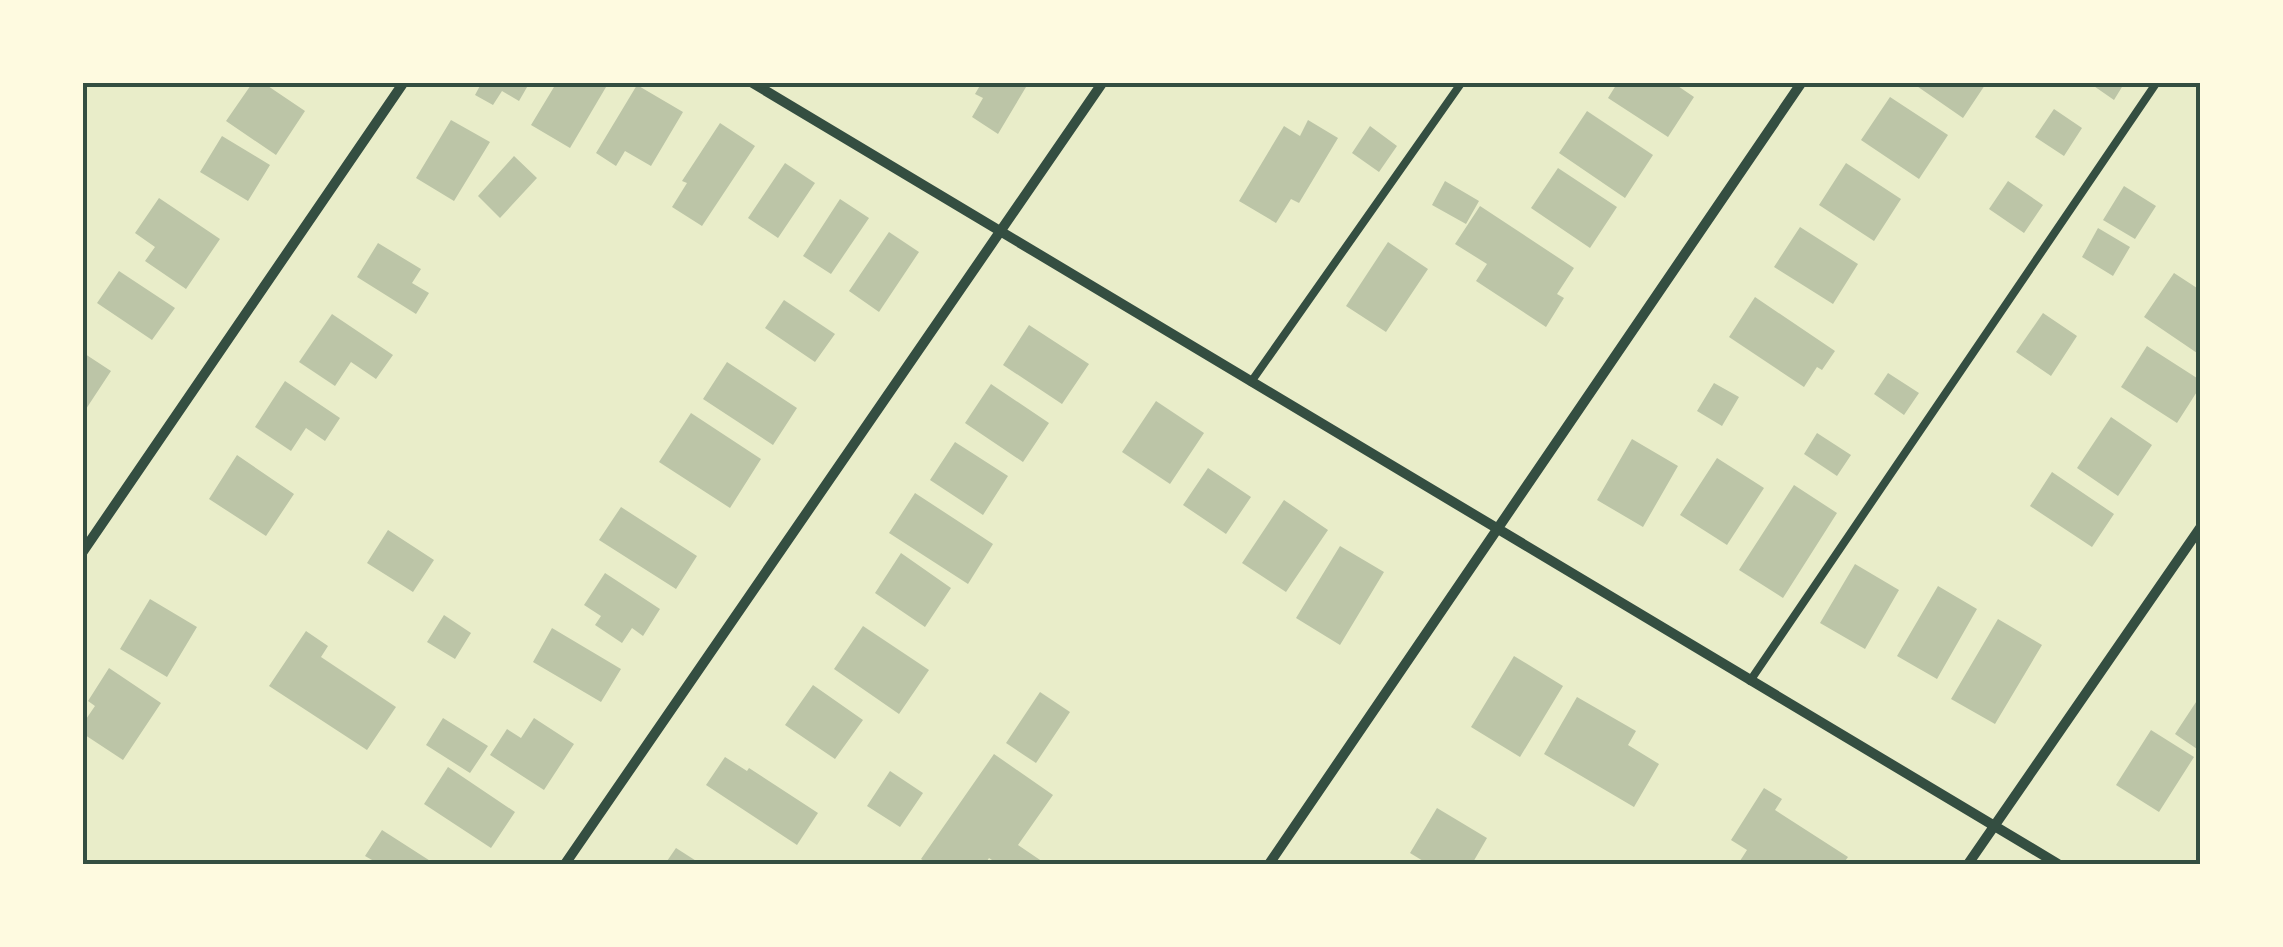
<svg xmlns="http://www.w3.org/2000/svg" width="2283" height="947" font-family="'Nunito Sans',sans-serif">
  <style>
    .building { fill: #bcc5a7 }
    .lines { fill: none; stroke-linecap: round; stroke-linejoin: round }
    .service { stroke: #344e41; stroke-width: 8 }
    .minor { stroke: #344e41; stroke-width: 10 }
    .neatline { fill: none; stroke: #344e41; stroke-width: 4 }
  </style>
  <rect width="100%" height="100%" fill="#e9edc9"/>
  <path class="building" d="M253,82H262L305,111L276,155L226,121Z
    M482,82H530L519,101L502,91L493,105L475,95Z
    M557,82H609L570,148L531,125Z
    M982,82H1029L998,134L972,117L983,98L975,94Z
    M1618,82H1672L1694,97L1668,137L1608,98Z
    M1911,82H1987L1963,118Z
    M2088,82H2125L2114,100Z
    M637,85L683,112L651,166L625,151L616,166L596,153Z
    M1890,97L1948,135L1919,179L1861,140Z
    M2054,109L2082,128L2064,156L2035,137Z
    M1587,111L1653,155L1625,198L1559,153Z
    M451,120L490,142L454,201L416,178Z
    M1308,120L1338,138L1299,203L1291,199L1276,223L1239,201L1284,126L1300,136Z
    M720,123L755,146L702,226L672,207L687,183L682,181Z
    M1370,126L1397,146L1379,172L1352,153Z
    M222,136L270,165L248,201L200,172Z
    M514,156L537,178L500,218L478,196Z
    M785,163L815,183L778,238L748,218Z
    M1846,163L1901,199L1874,241L1819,205Z
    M1558,168L1617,207L1590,248L1531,208Z
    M1445,181L1479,201L1466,224L1432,205Z
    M2008,181L2043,205L2024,233L1989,209Z
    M2124,186L2156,206L2135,239L2103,220Z
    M159,198L220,239L186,289L145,261L155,247L135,233Z
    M840,199L869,218L831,274L803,256Z
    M1480,206L1574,268L1557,294L1564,298L1546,327L1476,281L1487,264L1455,244Z
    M1800,227L1858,264L1833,304L1774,267Z
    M2098,228L2130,247L2113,276L2082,257Z
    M889,232L919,252L879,312L849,291Z
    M1388,242L1428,269L1386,332L1346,306Z
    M378,243L421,269L412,283L429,293L416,314L357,277Z
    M119,271L175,308L152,340L97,303Z
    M2174,273L2200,290V355L2144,317Z
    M1755,297L1835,351L1822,370L1817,367L1804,387L1729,337Z
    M784,300L835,334L815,362L765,328Z
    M2043,313L2077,336L2051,376L2016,352Z
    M332,314L393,355L376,379L351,362L335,386L299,362Z
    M1029,325L1089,364L1062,404L1003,365Z
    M2147,346L2200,380V387L2177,423L2121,387Z
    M82,352L111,371L86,409L82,407Z
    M727,362L797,408L773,445L703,399Z
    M1888,373L1919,393L1904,415L1874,394Z
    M285,381L340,418L325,441L306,428L291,451L255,427Z
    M1714,383L1739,397L1722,426L1697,411Z
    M991,384L1049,423L1023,462L965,423Z
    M1156,401L1204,433L1170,484L1122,452Z
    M691,413L761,459L730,508L659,462Z
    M2111,417L2152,445L2118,496L2077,468Z
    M1817,433L1851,455L1837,476L1804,454Z
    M1632,439L1678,466L1643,527L1597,500Z
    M955,442L1008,476L983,515L930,480Z
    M237,455L294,494L266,536L209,499Z
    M1717,458L1764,488L1727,545L1680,515Z
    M1208,468L1251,497L1226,534L1183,505Z
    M2052,472L2114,514L2092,547L2030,506Z
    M1794,485L1837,513L1783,598L1739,570Z
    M915,493L993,544L968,584L889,533Z
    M1284,500L1328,530L1286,592L1242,563Z
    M621,507L697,556L676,589L599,540Z
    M388,530L434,560L413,592L367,563Z
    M1340,546L1384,572L1340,645L1296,618Z
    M901,553L951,588L925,627L875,593Z
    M1855,564L1899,590L1865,649L1820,623Z
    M605,573L660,609L643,636L632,628L622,643L595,625L601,616L584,605Z
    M1938,586L1977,609L1937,679L1897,656Z
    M150,599L197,627L167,677L120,649Z
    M444,615L471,633L455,659L427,642Z
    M1998,619L2042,645L1995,724L1951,699Z
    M863,626L929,670L899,714L834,669Z
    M552,628L621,669L601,702L533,662Z
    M306,631L328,646L321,657L396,707L367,750L269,686Z
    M1514,656L1563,686L1520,757L1471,727Z
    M109,668L161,703L123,760L82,733V725L95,706L88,701Z
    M813,685L863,720L835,759L785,725Z
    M1040,692L1070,712L1036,763L1006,743Z
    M2200,696V751L2175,734Z
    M1577,697L1636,731L1628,745L1659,764L1634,807L1544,754Z
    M443,718L488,746L470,773L426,745Z
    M534,718L574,744L544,790L490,755L507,729L521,738Z
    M2151,730L2194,757L2159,812L2116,785Z
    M994,754L1053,795L1018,845L1046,864H998L989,858L985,864H929L921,859Z
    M725,757L747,771L749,768L818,813L797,845L706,785Z
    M448,767L515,812L491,848L424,804Z
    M890,771L923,793L900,827L867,806Z
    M1764,788L1782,799L1775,810L1848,857L1843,864H1738L1747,850L1731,840Z
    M1437,808L1487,838L1472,864H1428L1410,853Z
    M382,830L435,864H379L365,856Z
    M676,848L701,864H665Z"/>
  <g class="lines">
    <path class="service" d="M1251,382L1462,82
      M1750,681L2157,82"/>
    <path class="minor" d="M751,82L2058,864
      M82,553L404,82
      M565,864L1103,82
      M1269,864L1802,82
      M1968,864L2200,528"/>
  </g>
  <rect width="2283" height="947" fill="none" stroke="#fefae0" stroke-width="170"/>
  <rect x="85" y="85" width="2113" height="777" class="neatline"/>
</svg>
